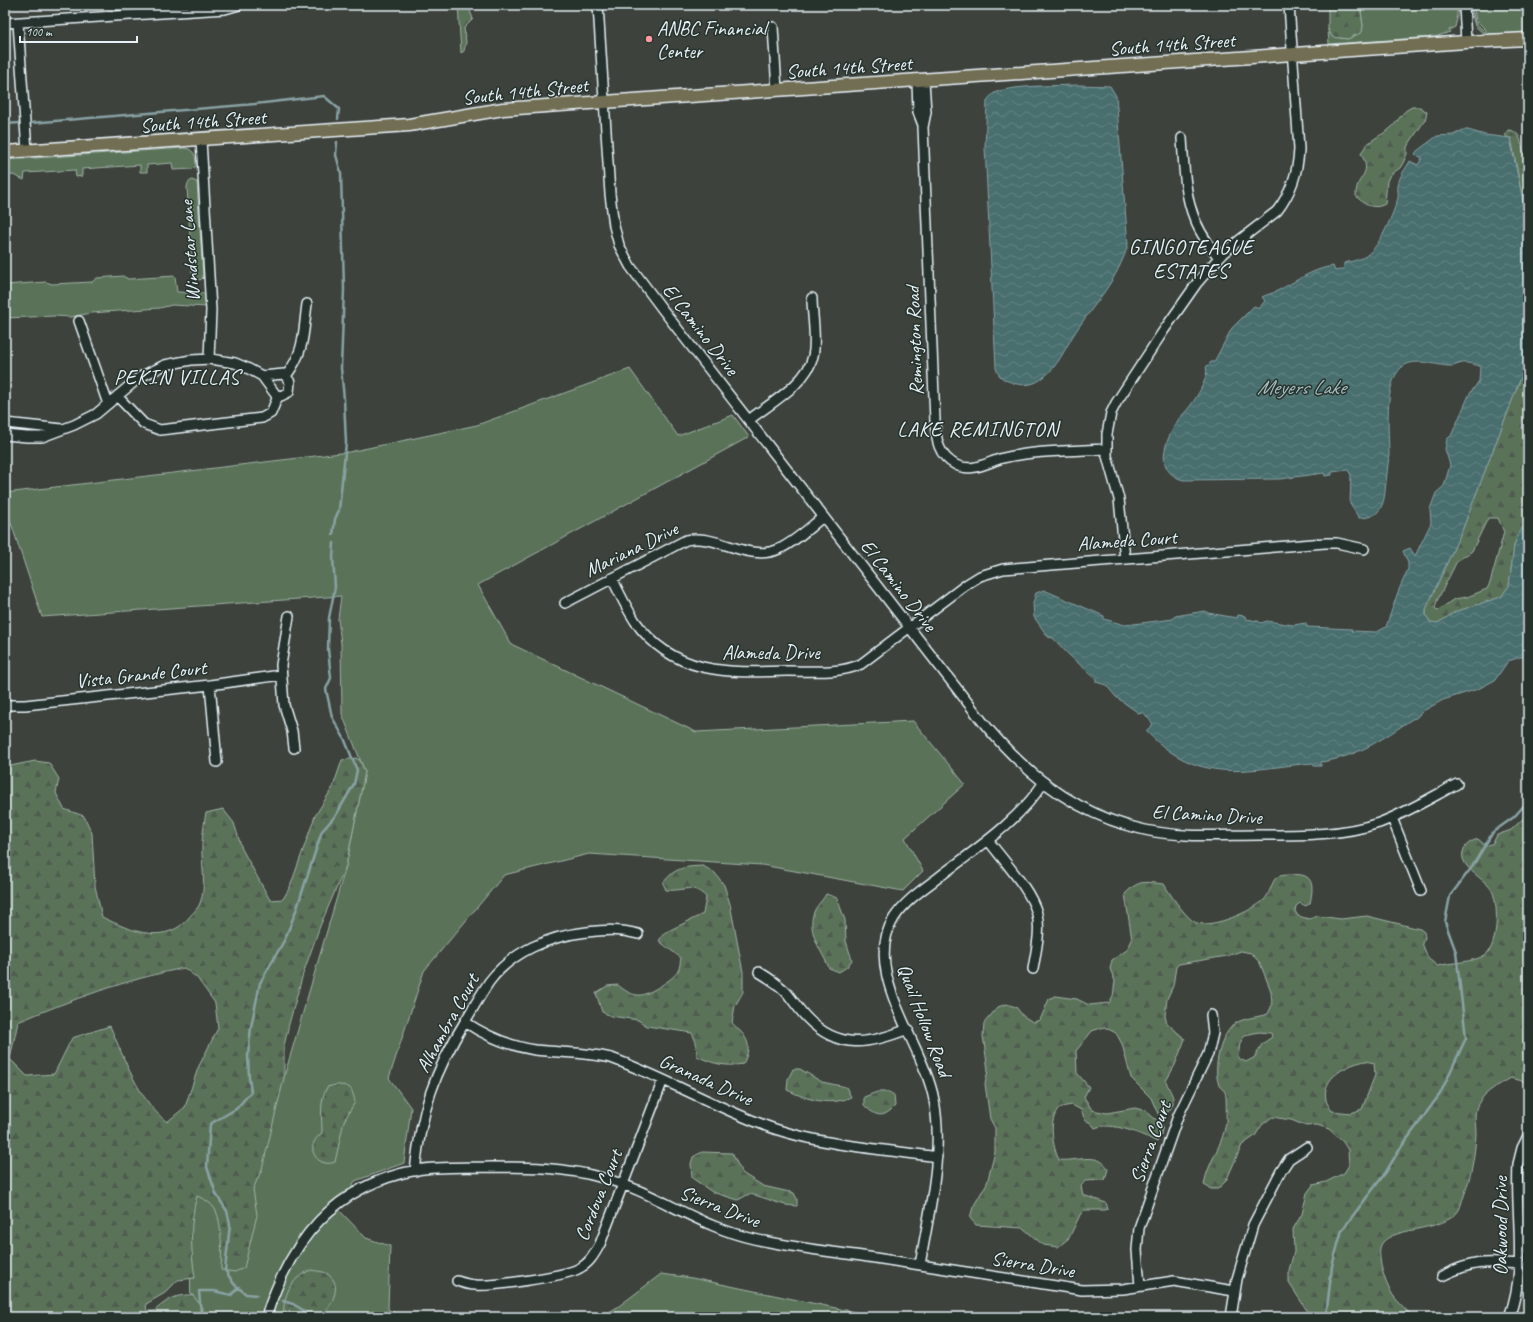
<svg xmlns="http://www.w3.org/2000/svg" width="1533" height="1322" font-family="Caveat,sans-serif">
  <style>
    .grass { fill: #5a7358; stroke: #a1b2a8 }
    .forest { fill: url(#forest-firs); stroke: #a1b2a8; fill-rule: evenodd }
    .water { fill: url(#water-waves); stroke: #89a2a5 }
    .lines { fill: none; stroke-linecap: round; stroke-linejoin: round }
    .stream { stroke: #89a2a5; stroke-width: 2.5 }
    .minor-casing { stroke: #e8f1f8; stroke-width: 12 }
    .major-casing { stroke: #e8f1f8; stroke-width: 15 }
    .minor { stroke: #26332d; stroke-width: 9 }
    .major { stroke: #726e52; stroke-width: 12 }
    .poi-dot { fill: #ff9aa2; stroke: #26332d; stroke-width: 1.5 }
    .labels { text-anchor: middle; stroke-width: 3; stroke-linejoin: round; paint-order: stroke }
    .poi-label { font-size: 20px; fill: #e8f1f8; stroke: #26332d; text-anchor: start }
    .street-label { font-size: 20px; fill: #e8f1f8; stroke: #26332d }
    .neighbourhood-label { font-size: 21px; letter-spacing: 1px; fill: #e8f1f8; stroke: #26332d }
    .water-label { font-size: 21px; font-style: italic; fill: #a8bdc1; stroke: #26332d }
  </style>
  <defs>
    <pattern id="forest-firs" width="22" height="20" patternUnits="userSpaceOnUse"><rect width="22" height="20" fill="#5a7358"/><path d="M5 1l3.5 6h-7zM16 11l3.5 6h-7z" fill="#4f5b50"/></pattern>
    <pattern id="water-waves" width="16" height="10" patternUnits="userSpaceOnUse"><rect width="16" height="10" fill="#496e6e"/><path d="M0 5q4-4 8 0t8 0" fill="none" stroke="#638383"/></pattern>
  </defs>
  <rect width="100%" height="100%" fill="#3d423c"/>
  <filter id="ink" filterUnits="userSpaceOnUse"><feTurbulence type="fractalNoise" baseFrequency=".025" numOctaves="2"/><feDisplacementMap in="SourceGraphic" scale="8" xChannelSelector="R" yChannelSelector="G"/><feConvolveMatrix kernelMatrix="1 2 1 2 8 2 1 2 1" color-interpolation-filters="sRGB"/></filter>
  <g filter="url(#ink)">
    <path class="grass" d="M1360,5H1457V17H1456L1457,19L1455,27L1449,30L1450,32L1435,37L1329,44L1328,29L1330,34C1348,42 1351,40 1363,26Z
      M1469,5H1471L1475,22L1484,31V34L1475,26Z
      M1473,5H1528V33L1485,34L1486,30L1476,20Z
      M184,148C195,149 196,157 196,166L193,169L173,170L172,163L147,165V172H140V165L82,169V176L76,177L75,170L25,173L24,180L13,175L5,176V160Z
      M192,180L197,182L203,278L200,280L195,278L192,273L187,187L188,183Z
      M123,276L128,279L175,276L177,292L205,293L206,307L172,305L160,308L91,313L71,317L55,316L5,318V285L46,282L52,284L92,282L97,278Z
      M630,369L678,436L733,415L749,437L478,585L511,644L696,732L913,721L965,784L905,838L923,871L903,891L762,865L589,854L504,875L424,971L389,1078L411,1108L404,1163L355,1181L338,1209L366,1238L390,1246L388,1309L401,1317H191L189,1189L252,1186L346,866L365,772L342,714L341,644L338,619L341,596L42,617L5,505V493L349,452L477,425Z
      M661,1274L692,1278L879,1317H601L619,1306Z"/>
    <path class="forest" d="M458,5H468L473,19L464,28L466,42L464,51L461,53Z
      M1328,5H1360L1363,26L1362,32L1348,39L1332,37L1328,29Z
      M1412,107H1420L1427,112L1425,120L1407,147V154L1403,163L1400,168L1390,175L1387,181L1385,204C1374,210 1364,205 1356,196C1355,175 1374,176 1361,154C1367,139 1381,137 1392,127C1400,119 1401,112 1412,107Z
      M1508,130C1525,131 1518,149 1528,159V226L1511,138H1507L1505,134Z
      M1528,359V521L1518,535L1514,546L1509,586L1501,597L1455,612L1438,623L1430,622L1426,615V609L1463,528ZM1488,518H1498L1504,532L1490,583L1487,589L1467,597L1454,599L1440,609L1437,610L1435,608L1437,601L1457,561L1472,551Z
      M356,758L360,760L365,772L346,866L320,926L303,974L289,1024L284,1046V1078L262,1169L253,1189L257,1215L244,1268L235,1272L221,1270C222,1256 222,1223 216,1211C212,1203 204,1199 197,1196C189,1223 191,1251 195,1278L178,1280L165,1293L146,1304L147,1311H154C167,1300 175,1294 193,1295L202,1308L203,1317H5V767L35,761L49,763L59,779L56,793L64,809L84,816L92,833L95,886L102,917C131,931 167,947 191,915C194,912 199,907 200,903C207,887 201,863 202,845C202,836 204,827 205,818L206,813L223,809L234,823L242,849L270,900L283,899L290,887L315,816L333,787L342,760ZM184,968L197,978L215,1003L218,1028L198,1068L185,1107L167,1122C138,1099 125,1060 110,1026L72,1038L54,1074L27,1076L10,1059L18,1022C70,1000 128,979 184,968Z
      M1528,814V1033C1523,1040 1522,1050 1524,1058L1528,1059V1087L1522,1081L1511,1078C1499,1085 1485,1091 1478,1104C1473,1114 1476,1123 1476,1134C1475,1156 1471,1175 1464,1196C1462,1200 1461,1206 1459,1210C1444,1234 1385,1225 1380,1248C1378,1259 1385,1283 1391,1292C1396,1301 1406,1309 1413,1317H1306L1308,1312L1289,1283V1270L1294,1252L1293,1229L1302,1214L1307,1193L1313,1185L1326,1182L1344,1173L1349,1165L1348,1150L1343,1142L1329,1129L1317,1125L1306,1126L1291,1120L1272,1117L1262,1125L1255,1136L1242,1145L1226,1181L1218,1189H1211L1204,1185C1207,1163 1223,1146 1226,1122C1226,1117 1227,1096 1225,1092C1223,1089 1220,1088 1219,1085C1212,1069 1221,1032 1236,1023C1244,1018 1258,1017 1268,1014L1272,1005L1271,991L1260,963L1251,953L1241,951L1227,956L1179,964L1176,967L1173,986L1167,999L1165,1016L1167,1023L1185,1039L1175,1065L1166,1081C1170,1094 1179,1099 1168,1112L1158,1114L1151,1098L1131,1078L1122,1044L1116,1033L1104,1027L1092,1031L1076,1051L1077,1073L1089,1087L1084,1097L1092,1110L1107,1113L1135,1108L1146,1111L1163,1126L1161,1135L1157,1142C1142,1134 1111,1121 1095,1128L1091,1123L1085,1120L1081,1110L1072,1105C1068,1106 1063,1106 1060,1108C1047,1119 1053,1148 1059,1160C1077,1162 1099,1151 1108,1169L1105,1180L1085,1181L1081,1186L1083,1195L1106,1203L1108,1209L1105,1210H1084L1080,1215L1069,1238L1058,1247L1043,1245L1023,1228L976,1225L970,1218L973,1207L987,1183L995,1152V1128L990,1119L985,1084L988,1070L983,1036L984,1023L998,1007L1006,1004L1016,1007L1023,1016L1033,1022L1040,1020L1049,999L1055,996L1077,999L1089,1005L1109,1003L1113,996L1115,981L1110,969L1112,960L1127,950L1132,940L1125,894C1139,879 1145,882 1164,884C1169,893 1188,921 1197,923C1214,928 1252,911 1264,900C1270,894 1271,883 1276,878C1280,875 1286,875 1291,875C1314,872 1314,886 1310,903L1306,906L1300,903L1296,906L1295,911L1298,916L1309,919L1318,916L1341,919L1367,916L1420,929L1424,932L1425,938L1422,943L1428,958L1437,966C1452,962 1472,963 1485,955C1499,946 1499,901 1491,889C1483,877 1456,866 1464,849C1467,843 1472,841 1478,839L1486,846L1493,843L1497,835L1511,830ZM1259,1032L1271,1033L1272,1037L1262,1044L1255,1057L1246,1062L1238,1058L1240,1043L1245,1035ZM1366,1061L1374,1063L1375,1075L1362,1109L1351,1113L1332,1111C1330,1108 1327,1104 1326,1100C1321,1077 1348,1064 1366,1061Z
      M703,866L715,873L724,885L730,904L743,972V992L735,1006L732,1023C748,1038 753,1044 743,1064C726,1067 713,1064 697,1056L696,1042L692,1033L647,1026L638,1020L611,1016L602,1012L596,993L607,986L618,985C624,990 632,996 641,995C649,994 674,979 678,971C680,968 680,962 681,958L659,941L664,933L703,914L706,897C691,882 684,892 666,890L663,883C676,867 683,867 703,866Z
      M826,894L837,898L845,920L846,941L852,960L847,967L839,972L829,968C822,951 806,932 814,912C816,906 823,900 826,894Z
      M793,1069H800L822,1082L846,1087L851,1097C830,1107 806,1099 787,1090L788,1079Z
      M336,1085C351,1085 352,1088 355,1102L344,1121L335,1162C318,1169 302,1147 322,1133C322,1117 319,1102 327,1087Z
      M877,1092H889L894,1095L895,1106C883,1119 876,1117 864,1105V1097Z
      M702,1152L732,1153L742,1173L763,1186L794,1193L797,1199V1206C778,1206 767,1197 749,1194L738,1200L712,1192L692,1178L691,1164L693,1157Z
      M311,1270C315,1271 322,1271 326,1273C345,1284 331,1306 321,1317H283C284,1295 289,1279 311,1270Z
      M372,1313H383L385,1317H367Z"/>
    <path class="water" d="M1078,85L1110,86L1116,96L1128,245C1116,282 1098,299 1076,331C1065,348 1058,368 1040,380C1031,386 1020,386 1011,382C1003,380 998,376 996,368L985,147L987,101C990,96 993,93 999,91C1023,85 1052,86 1078,85Z
      M1463,130H1468L1485,135L1510,138L1528,226V359L1463,528L1426,609V615L1430,622L1438,623L1455,612L1501,597L1509,586L1514,546L1518,535L1528,521V658L1524,656L1508,661L1495,680L1478,689L1443,700L1423,711L1416,718L1412,719C1383,739 1357,757 1321,762V766H1314L1313,763C1244,769 1201,787 1146,731L1153,724L1143,712L1140,714L1116,697L1106,685L1096,682V679L1068,654L1053,638L1048,637L1034,617L1033,603L1036,593L1044,590L1104,616V619L1125,625L1173,619L1175,616L1205,611L1208,613L1237,618L1238,615L1245,616L1246,619L1258,621L1261,623L1267,621L1293,625L1306,623L1307,627L1352,629V631L1377,632L1386,627L1398,592L1408,569V563L1403,551L1410,548L1415,556L1431,523L1430,509L1436,493L1444,486L1450,465L1445,449L1447,439L1451,436L1469,395L1479,381L1480,366C1474,365 1467,362 1462,363C1459,364 1456,365 1453,366C1438,367 1416,356 1402,367C1383,383 1389,432 1389,455C1388,464 1387,473 1386,482C1385,491 1385,501 1380,509C1376,516 1367,518 1359,518L1350,504L1351,475L1348,470L1332,472V475L1325,476L1324,473L1280,479L1183,480C1153,471 1165,441 1177,422C1179,417 1184,414 1187,410C1194,402 1210,377 1206,367L1211,362H1214L1232,328L1254,306L1259,308L1265,301L1262,297C1267,294 1272,294 1277,291C1295,282 1312,269 1333,266L1335,271L1344,269V263C1352,261 1361,260 1367,255C1381,245 1393,214 1398,198C1399,194 1397,190 1398,185C1399,177 1406,168 1410,161L1418,165L1422,158L1415,154L1417,151L1437,136L1453,135Z"/>
    <g class="lines">
      <path class="stream" d="M31,123L255,104L324,96L339,109L338,119
        M5,124L20,123
        M333,535L335,519L339,510L346,443L344,399L341,368L344,289L341,173L336,155L337,142
        M257,1295L246,1294L234,1284L225,1270L230,1224L227,1211L216,1194L207,1167L210,1124L236,1109L251,1092L249,1078L248,1055L251,1027L260,983L285,939L297,908L322,831L336,815L354,784L357,770L344,738L332,717L326,689L331,678L328,649L329,618L335,587L333,557L334,543
        M283,1301L293,1304L303,1310L305,1317
        M199,1317L201,1314L199,1291H214L231,1295L239,1287
        M1326,1317L1332,1266L1342,1230L1386,1172L1399,1150L1440,1094L1466,1038L1456,952L1445,922L1450,896L1472,867L1493,832L1514,817L1528,801"/>
      <defs>
        <path id="minor" d="M598,5L610,194L614,226L619,245L630,266L663,310L982,721C1024,773 1078,816 1145,830C1182,838 1221,835 1259,835C1300,835 1340,836 1379,823C1406,813 1432,797 1457,784
          M1464,5L1466,42
          M5,23L225,9L239,5
          M18,23L27,151
          M773,27L777,90
          M917,81L918,112L923,125
          M924,81L926,112L923,127L935,421C936,439 938,456 956,465C972,473 988,462 1003,458C1036,450 1073,451 1107,449
          M1182,138C1185,185 1185,220 1219,257
          M201,140L211,310L209,359
          M79,321L108,404
          M286,376C305,351 303,334 307,304
          M117,396L144,424L160,430L262,418L271,413L278,396
          M749,420C769,404 808,383 813,356C817,340 812,315 812,298
          M5,423L62,429
          M5,435L27,437H42L74,425L96,414L140,377L165,365L191,360L211,359L235,363L247,368L262,376L276,395L281,396L289,392L290,382L284,374L262,376
          M1125,559L1119,499L1107,456V434L1111,413L1116,403L1164,330L1197,283L1223,253L1277,211C1291,193 1298,172 1299,149L1289,5
          M612,578C619,593 626,607 635,621C673,676 731,673 789,671C813,671 840,674 861,664L967,584L980,576L1003,569L1325,543H1337L1364,549
          M565,603L686,540C718,533 748,563 779,549C795,542 810,527 823,517
          M289,616L281,665L284,705L292,731L294,748
          M210,685L217,762
          M5,705H25L210,685L281,675
          M1392,818L1421,891
          M988,840C1002,859 1032,891 1037,914C1041,931 1036,951 1033,969
          M759,972C769,978 778,984 786,992C793,1000 799,1010 807,1018C839,1051 870,1044 908,1029
          M465,1022C486,1036 510,1046 535,1050C561,1053 586,1052 611,1058C667,1078 719,1110 775,1129C827,1146 883,1149 937,1157
          M415,1171C421,1111 434,1072 466,1020C473,1008 481,994 489,982C512,951 550,936 587,932C605,930 620,929 638,934
          M920,1265C929,1211 944,1154 934,1100C924,1044 860,972 894,918C905,901 923,889 939,877C976,849 1018,822 1044,782
          M1442,1276C1474,1260 1486,1262 1520,1264
          M457,1281C463,1283 469,1285 475,1285C491,1287 564,1276 578,1269C589,1264 594,1255 600,1244L663,1080
          M1140,1286L1137,1250L1139,1228L1178,1116L1208,1054L1213,1033L1211,1015
          M266,1317C290,1241 334,1185 417,1170C441,1166 466,1168 490,1167C528,1167 565,1167 603,1178C656,1192 699,1227 754,1239C794,1248 835,1252 875,1258C944,1269 1013,1279 1082,1290L1123,1289L1174,1281L1234,1291
          M1231,1317L1237,1279L1253,1225L1281,1171L1289,1159L1307,1147
          M1509,1317C1528,1267 1515,1216 1518,1164L1522,1148L1528,1136"/>
        <path id="major" d="M5,152L409,125L503,109L1466,42L1528,39"/>
      </defs>
      <use href="#minor" class="minor-casing"/>
      <use href="#major" class="major-casing"/>
      <use href="#minor" class="minor"/>
      <use href="#major" class="major"/>
    </g>
  </g>
  <circle class="poi-dot" cx="649" cy="39" r="4"/>
  <g class="labels">
    <g class="poi-label">
      <text x="657" y="35">ANBC Financial<tspan x="657" dy="23">Center</tspan></text>
    </g>
    <g class="street-label">
      <text transform="translate(1172 44) rotate(-4)" y="7">South 14th Street</text>
      <text transform="translate(849 67) rotate(-4)" y="7">South 14th Street</text>
      <text transform="translate(525 91) rotate(-6)" y="7">South 14th Street</text>
      <text transform="translate(203 121) rotate(-4)" y="7">South 14th Street</text>
      <text transform="translate(189 251) rotate(-94)" y="7">Windstar Lane</text>
      <text transform="translate(701 329) rotate(52)" y="7">El Camino Drive</text>
      <text transform="translate(914 341) rotate(-92)" y="7">Remington Road</text>
      <text transform="translate(1127 540) rotate(-4)" y="7">Alameda Court</text>
      <text transform="translate(631 549) rotate(-26)" y="7">Mariana Drive</text>
      <text transform="translate(899 585) rotate(52)" y="7">El Camino Drive</text>
      <text x="771" y="659">Alameda Drive</text>
      <text transform="translate(141 674) rotate(-6)" y="7">Vista Grande Court</text>
      <text transform="translate(1207 814) rotate(3)" y="7">El Camino Drive</text>
      <text transform="translate(925 1020) rotate(69)" y="7">Quail Hollow Road</text>
      <text transform="translate(447 1023) rotate(-61)" y="7">Alhambra Court</text>
      <text transform="translate(706 1079) rotate(24)" y="7">Granada Drive</text>
      <text transform="translate(1150 1142) rotate(-70)" y="7">Sierra Court</text>
      <text transform="translate(598 1195) rotate(-68)" y="7">Cordova Court</text>
      <text transform="translate(720 1206) rotate(21)" y="7">Sierra Drive</text>
      <text transform="translate(1500 1226) rotate(-90)" y="7">Oakwood Drive</text>
      <text transform="translate(1033 1264) rotate(9)" y="7">Sierra Drive</text>
    </g>
    <g class="neighbourhood-label">
      <text x="1191" y="254">GINGOTEAGUE<tspan x="1191" dy="24">ESTATES</tspan></text>
      <text x="177" y="384">PEKIN VILLAS</text>
      <text x="978" y="436">LAKE REMINGTON</text>
    </g>
    <g class="water-label">
      <text x="1301" y="394">Meyers Lake</text>
    </g>
  </g>
  <rect width="1533" height="1322" fill="none" stroke="#26332d" stroke-width="20"/>
  <rect x="10" y="10" width="1513" height="1302" fill="none" stroke="#e8f1f8" stroke-width="1.5" filter="url(#ink)"/>
  <path d="M20 36v6h117v-6" fill="none" stroke="#e8f1f8" stroke-width="2"/>
  <text x="26" y="36" font-size="12" fill="#e8f1f8" stroke="#26332d" stroke-width="3" paint-order="stroke">100 m</text>
</svg>
